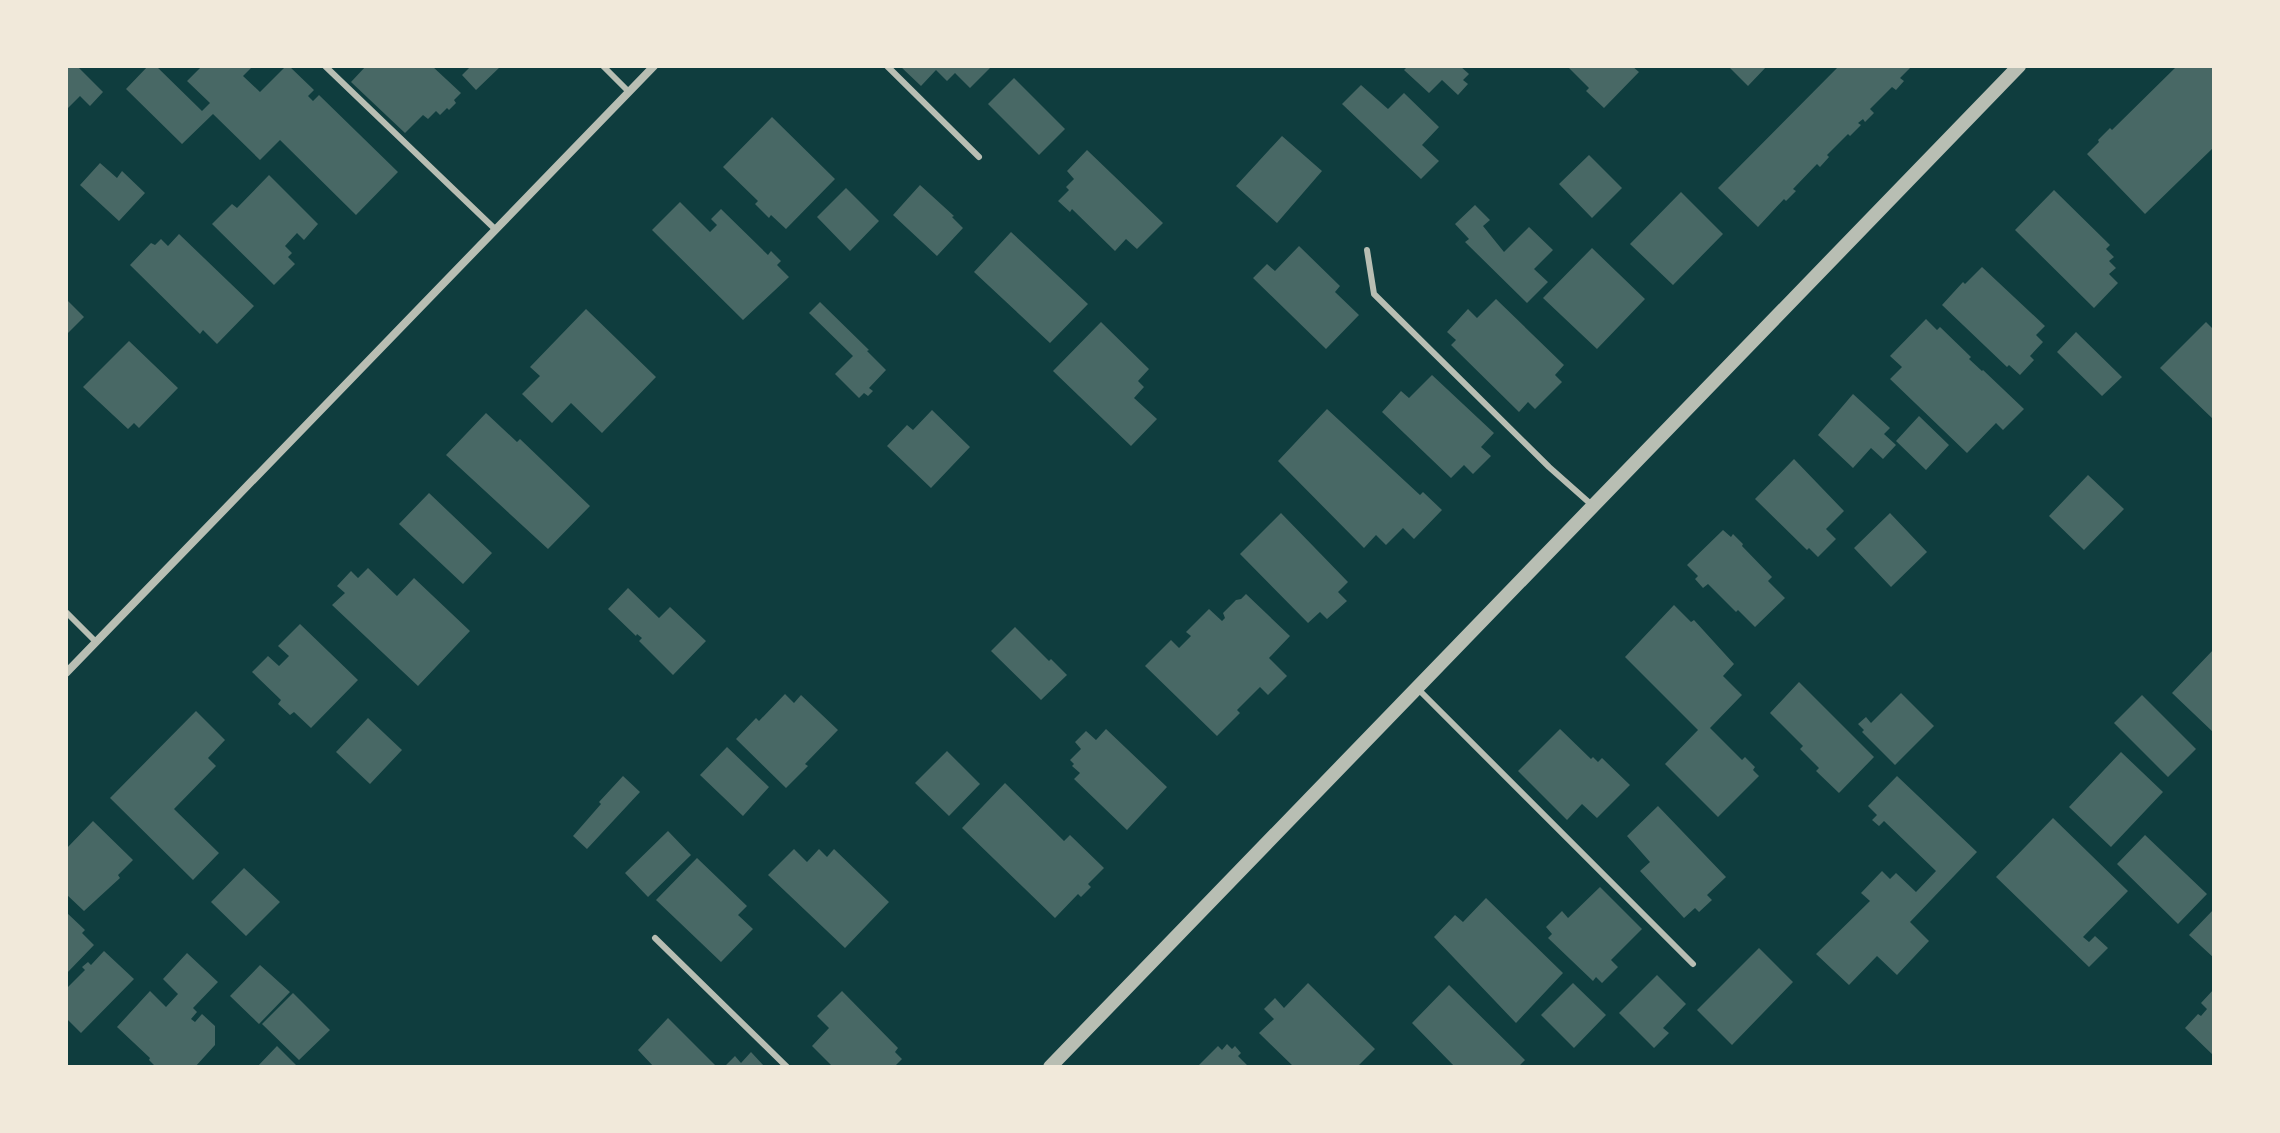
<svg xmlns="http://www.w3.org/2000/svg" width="2280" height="1133" font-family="Helvetica,sans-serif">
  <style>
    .building { fill: #486865 }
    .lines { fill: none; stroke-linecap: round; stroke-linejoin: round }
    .service { stroke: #b8beb3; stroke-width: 6 }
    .minor { stroke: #b8beb3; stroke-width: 8 }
    .tertiary { stroke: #b8beb3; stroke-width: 14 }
  </style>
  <rect width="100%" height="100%" fill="#0f3d3e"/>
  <path class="building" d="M66,66H77L103,92L90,106L80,96L66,110Z
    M148,66H156L202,111L210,103L187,81L202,66H253L243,76L260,92L286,66H289L314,90L308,96L313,101L319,95L398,172L356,215L280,140L260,160L213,114L182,144L126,89Z
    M366,66H432L461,93L454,100L456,103L449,110L447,108L440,115L436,111L428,119L423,115L405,133L351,82Z
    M471,66H501L476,90L462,75Z
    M900,66H992L970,88L955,73L947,81L936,70L921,86Z
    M1408,66H1460L1469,74L1463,80L1468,84L1458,95L1442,80L1429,93L1404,70Z
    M1567,66H1632L1639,72L1604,108L1586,91L1589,88Z
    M1728,66H1767L1748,86Z
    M1839,66H1912L1900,78L1904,81L1896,90L1892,87L1870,109L1874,113L1865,122L1863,119L1858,123L1861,125L1850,136L1848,134L1827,155L1829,157L1820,167L1817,164L1793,189L1796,191L1786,201L1784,199L1758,227L1718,188Z
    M2177,66H2214V147L2145,214L2087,154L2099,142L2098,140L2110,128L2112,130Z
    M1014,78L1065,129L1039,155L988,104Z
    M1361,85L1388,109L1404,93L1439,127L1422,145L1439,161L1421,179L1342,104Z
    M772,117L835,179L786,229L771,215L769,218L755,204L758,201L723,167Z
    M1282,136L1322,171L1277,223L1236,186Z
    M1087,150L1163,223L1137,249L1126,239L1115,251L1072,209L1070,212L1058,201L1069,190L1066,187L1074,179L1067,171Z
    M1589,155L1622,188L1592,218L1559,184Z
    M100,163L117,178L122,171L145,193L119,221L80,185Z
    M269,175L318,224L304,240L297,233L285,246L292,253L288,257L295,264L274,285L212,224L232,204L237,208Z
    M920,185L954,216L952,217L963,228L937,256L893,215Z
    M846,188L879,221L850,251L817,217Z
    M2054,190L2110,245L2106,249L2114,257L2109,261L2116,268L2109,274L2118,283L2094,308L2015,230Z
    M1681,192L1723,234L1673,285L1630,244Z
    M680,202L710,232L717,225L711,219L721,209L768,255L771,251L781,261L777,265L789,277L743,320L652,230Z
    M1475,205L1490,220L1483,226L1504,252L1529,227L1553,250L1534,269L1548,282L1527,303L1465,242L1469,239L1455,224Z
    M1011,232L1088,304L1050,343L974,272Z
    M179,234L254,306L217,344L203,330L200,334L130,265L151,243L155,245L161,239L168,246Z
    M1299,246L1340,286L1335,292L1359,315L1326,349L1253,278L1267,264L1275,271Z
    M1592,248L1645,299L1597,349L1543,298Z
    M1982,267L2045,326L2036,335L2043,342L2030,356L2034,360L2020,375L2009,365L2007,367L1942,305L1963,282L1965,284Z
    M66,299L84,317L66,335Z
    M1496,299L1564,365L1555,375L1562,382L1535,409L1528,402L1519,412L1451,345L1456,340L1447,332L1468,309L1477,318Z
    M820,302L869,350L867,351L886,370L869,388L873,391L868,396L864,393L859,398L835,374L853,356L809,313Z
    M586,309L656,377L602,433L571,403L552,423L522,394L540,376L530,367Z
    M1926,319L1937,330L1940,327L1971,357L1969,359L1982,371L1983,370L2024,409L2003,430L1996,423L1967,453L1890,379L1902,367L1890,356Z
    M1101,322L1149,369L1138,381L1144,387L1134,398L1157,419L1131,446L1053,371Z
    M2206,322L2214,330V420L2160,368Z
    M2076,332L2122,377L2102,396L2057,352Z
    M129,341L178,388L139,428L134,423L128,429L83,387Z
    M1432,375L1494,433L1481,447L1491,456L1473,474L1464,465L1451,478L1382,412L1401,391L1409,398Z
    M1853,394L1890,428L1884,434L1896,445L1883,459L1871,448L1853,468L1818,435Z
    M1327,409L1420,495L1423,492L1442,510L1414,539L1403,528L1386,545L1376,535L1364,548L1278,461Z
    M932,410L970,447L931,488L887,446L907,425L913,430Z
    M486,413L517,442L520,439L590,506L548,549L446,455Z
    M1919,416L1949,445L1926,470L1896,441Z
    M1794,459L1844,511L1826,529L1836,539L1818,557L1809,548L1807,550L1755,499Z
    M2088,475L2124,509L2084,550L2049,516Z
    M429,493L492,553L463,584L399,524Z
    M1281,513L1348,582L1338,592L1347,601L1327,619L1320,612L1308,623L1240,554Z
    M1890,513L1927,552L1891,587L1854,548Z
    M1723,530L1731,537L1733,534L1743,544L1742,546L1772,577L1768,581L1785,598L1755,627L1738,610L1736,612L1708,584L1703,588L1695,579L1698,576L1687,565Z
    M368,568L397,596L414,578L470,631L418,686L332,605L345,593L337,586L351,571L358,578Z
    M628,588L659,618L670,607L706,641L673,675L639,641L642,638L637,634L636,636L608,609Z
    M1246,594L1290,636L1269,658L1287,676L1268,695L1260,687L1237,710L1240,713L1217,736L1145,666L1171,640L1179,648L1191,636L1186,632L1209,609L1222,621L1225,618L1223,613L1236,600L1241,599Z
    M1674,605L1691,622L1694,620L1734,664L1723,676L1742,695L1710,728L1742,760L1745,757L1755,767L1753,770L1759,776L1718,817L1665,764L1698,730L1625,657Z
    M300,624L358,680L311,728L294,712L290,715L278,704L281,700L252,672L268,656L279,666L289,656L278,646Z
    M1015,627L1049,661L1051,659L1067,675L1041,700L991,651Z
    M2214,649V733L2172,693Z
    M1799,682L1874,757L1839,793L1816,771L1819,768L1800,749L1803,746L1770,713Z
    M1901,693L1934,726L1895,765L1862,732L1864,730L1858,724L1866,717L1871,723Z
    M785,694L794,703L801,695L838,730L805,764L808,766L786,788L736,739L756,718L759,721Z
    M2142,695L2196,749L2168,777L2114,723Z
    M196,711L225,740L208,758L216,766L174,809L219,853L193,880L110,798Z
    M368,718L402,750L370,784L336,752Z
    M1106,729L1167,787L1127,830L1074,779L1080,773L1072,766L1074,764L1070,760L1081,749L1075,742L1086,731L1096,740Z
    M1560,729L1591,759L1593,757L1598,762L1602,758L1630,785L1597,818L1582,804L1567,820L1518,771Z
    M727,747L769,787L743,816L700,775Z
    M947,751L980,784L949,816L915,783Z
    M2121,752L2163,792L2111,847L2069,807Z
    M623,776L640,792L587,849L573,836L601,804L599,802Z
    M1897,776L1977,852L1910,922L1929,941L1897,975L1877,956L1849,985L1816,954L1870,901L1861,893L1882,871L1890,879L1896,873L1916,892L1936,871L1884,821L1879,826L1872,820L1877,815L1868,806Z
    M1005,783L1064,841L1070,835L1104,868L1088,884L1091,887L1081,897L1078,894L1055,918L962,828Z
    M1658,806L1726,877L1707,895L1712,900L1699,912L1695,908L1684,918L1640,871L1650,862L1627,836Z
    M2053,818L2128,891L2083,937L2089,942L2095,936L2108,948L2089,967L1996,877Z
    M93,821L133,860L118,875L120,878L84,911L66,894V849Z
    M668,831L691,855L648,897L625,873Z
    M2145,835L2207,894L2178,924L2117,864Z
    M794,849L807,862L819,849L827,857L834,849L889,902L845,948L768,875Z
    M697,858L747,906L738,915L753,929L721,962L656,900Z
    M244,868L280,902L246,936L211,902Z
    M1600,887L1642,929L1611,960L1618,967L1602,983L1596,977L1593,981L1548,938L1552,934L1546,927L1562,911L1568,918Z
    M1486,898L1563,973L1516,1023L1434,937L1455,915L1463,922Z
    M2214,909V958L2189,935Z
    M66,912L85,930L82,933L94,945L66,974Z
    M1759,948L1793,982L1732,1045L1697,1010Z
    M104,951L134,979L81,1033L66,1018V989L85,970L82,967L88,962L91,965Z
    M187,953L218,982L193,1008L197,1012L191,1019L195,1022L202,1014L215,1026V1045L195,1067H156L149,1060L150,1058L117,1027L150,991L166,1007L178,994L163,979Z
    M260,965L290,992L259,1024L230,996Z
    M1657,975L1686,1004L1663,1028L1669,1033L1654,1048L1619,1013Z
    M1308,983L1375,1049L1357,1067H1294L1259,1033L1274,1019L1264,1009L1275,998L1284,1008Z
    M1573,983L1606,1015L1574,1048L1541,1015Z
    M1449,985L1525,1060L1518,1067H1455L1412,1023Z
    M2214,989V1056L2185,1028L2198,1014L2201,1016L2207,1009L2201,1003Z
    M842,991L898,1048L895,1052L902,1059L894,1067H833L812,1046L829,1028L817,1016Z
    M293,993L330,1030L299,1060L262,1024Z
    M668,1018L717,1067H654L638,1050Z
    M1227,1044L1232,1049L1235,1046L1241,1053L1238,1056L1249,1067H1197L1218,1046L1222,1050Z
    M277,1046L298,1067H257Z
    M751,1052L765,1067H724L735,1056L741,1063Z"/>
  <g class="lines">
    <path class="service" d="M325,66L496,230
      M603,66L629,92
      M887,66L979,157
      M1367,250L1374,294L1549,467L1593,506
      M66,612L96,642
      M1417,688L1693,964
      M655,938L787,1067"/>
    <path class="minor" d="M66,673L654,66"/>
    <path class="tertiary" d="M1050,1067L2019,66"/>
  </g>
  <rect width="2280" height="1133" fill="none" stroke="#f1e9da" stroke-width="136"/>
</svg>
